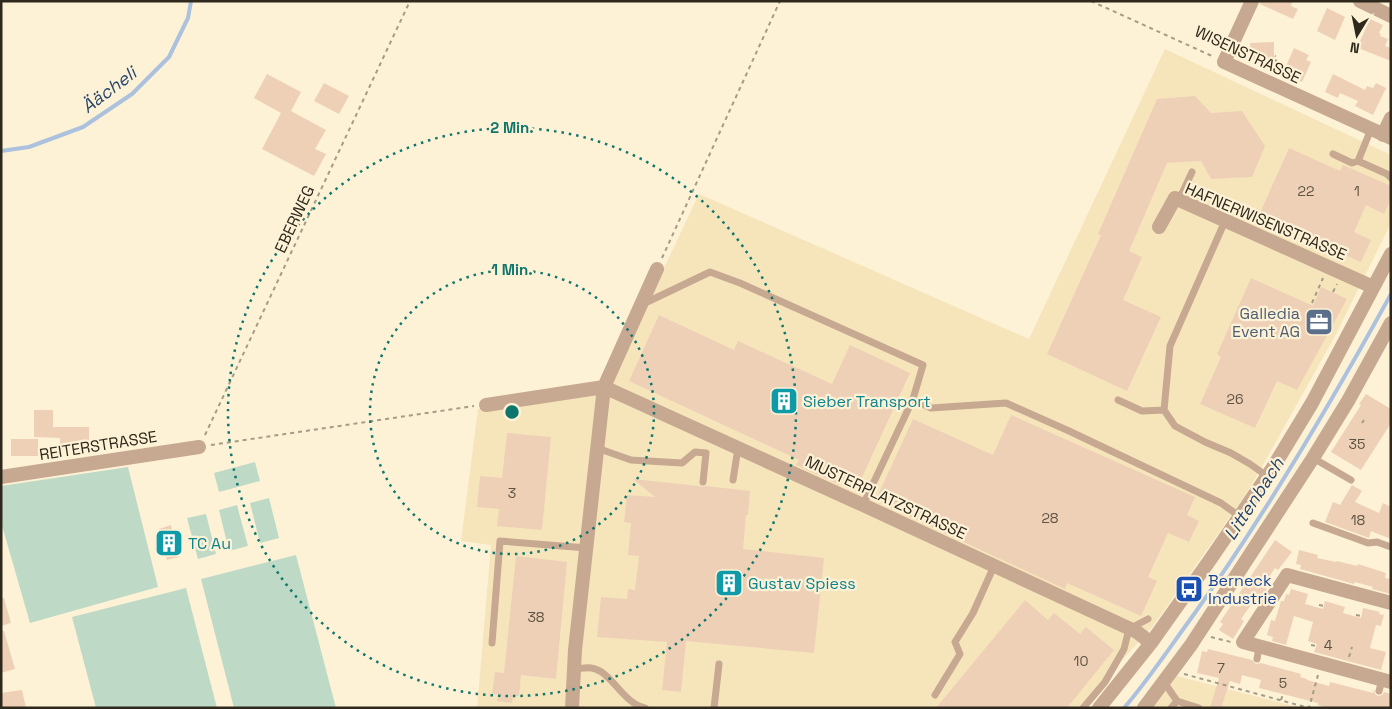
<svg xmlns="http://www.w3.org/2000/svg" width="1392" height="709" font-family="'Space Grotesk',sans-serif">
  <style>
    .built { fill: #f6e5bb }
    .green { fill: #bedac6 }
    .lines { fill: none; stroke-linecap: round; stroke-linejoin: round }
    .stream { stroke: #abc1de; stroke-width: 4 }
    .building { fill: #eed0b7 }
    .path { stroke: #a49c86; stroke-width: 2; stroke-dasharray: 4 4; stroke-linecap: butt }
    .lane { stroke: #c7a891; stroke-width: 7 }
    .street { stroke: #c7a891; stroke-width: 14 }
    .ring { fill: none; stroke: #0f766e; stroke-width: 2.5; stroke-dasharray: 2.5 5 }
    .labels { text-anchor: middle; stroke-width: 4.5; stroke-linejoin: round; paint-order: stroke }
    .number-label { font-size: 14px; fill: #5e5343 }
    .street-label { font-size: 16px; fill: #2e291c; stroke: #fdf2d6 }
    .service-label { font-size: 16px; fill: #4e5e75; stroke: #fdf2d6; text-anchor: end }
    .culture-label { font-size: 16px; fill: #0d838f; stroke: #fdf2d6; text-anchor: start }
    .transit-label { font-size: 16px; fill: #164399; stroke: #fdf2d6; text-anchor: start }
    .water-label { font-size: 18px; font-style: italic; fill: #28476f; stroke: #fdf2d6 }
    .centre { fill: #0f766e; stroke: #fdf2d6; stroke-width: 2.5 }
    .ring-label { font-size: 15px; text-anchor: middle; font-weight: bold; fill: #0f766e; stroke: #fdf2d6; stroke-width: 4.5; stroke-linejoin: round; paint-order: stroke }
  </style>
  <rect width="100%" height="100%" fill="#fdf2d6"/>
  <path class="built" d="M1165,49L1391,155V223L1335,336L1258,474L1244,497L1153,626L1079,708H477L491,545L461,541L478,409L606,390L699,194L1029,339Z
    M1169,674L1301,708H1144Z"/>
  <path class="green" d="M255,462L260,481L219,492L214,473Z
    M128,467L158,587L30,623L1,522V486Z
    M269,498L279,538L260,543L250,503Z
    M237,505L248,546L229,551L219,510Z
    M206,514L216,554L198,559L187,518Z
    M296,555L336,708H234L201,579Z
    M186,588L217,708H96L72,617Z"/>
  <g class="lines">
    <path class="stream" d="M1,151L29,147L83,127L132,94L169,57L188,18L191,1
      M1124,708C1149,679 1170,647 1192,617C1266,514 1330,405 1391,294"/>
  </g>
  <path class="building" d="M1261,1H1293L1291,6L1298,9L1293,19L1260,4Z
    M1327,8L1345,17L1335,40L1317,31Z
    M1370,19L1383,25L1379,33L1381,34L1380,36L1388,39L1385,46L1391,48V61L1358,48L1361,42L1360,41Z
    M1274,42V58L1251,59L1250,43Z
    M1294,48L1309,55L1306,60L1311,62L1302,82L1283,73Z
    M267,74L301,92L291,111L326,130L315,149L326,154L314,176L262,149L281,113L254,98Z
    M1333,74L1365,90L1367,86L1373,88L1376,83L1386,88L1373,115L1355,106L1358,101L1340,93L1338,98L1325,92Z
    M324,83L349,96L339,114L314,101Z
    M1195,96L1211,113L1242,111L1265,146L1252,177L1211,179L1201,161L1167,163L1129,251L1142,257L1123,300L1161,317L1127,391L1047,354L1101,235L1098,234L1157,99Z
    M1289,148L1340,171L1343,165L1391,186V199L1384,214L1366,205L1354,232L1371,240L1361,262L1298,234L1295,240L1256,222Z
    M1251,278L1313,306L1321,287L1347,299L1297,390L1277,381L1255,428L1200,404L1221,357L1217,354Z
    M659,315L734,350L738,341L832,384L850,345L910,373L858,486L841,478L838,484L796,465L799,460L629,381Z
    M1366,394L1391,409V423L1361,470L1331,452L1361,405L1359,404Z
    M34,410H53V427H89V446H60V438L34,437Z
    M1011,415L1195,497L1187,515L1199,521L1189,542L1168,533L1148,577L1157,581L1141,616L1067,583L1065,589L884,505L886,498L878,495L913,419L993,455Z
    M507,433L551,437L542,530L497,526L499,509L477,507L480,476L502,478Z
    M11,439H38V456H11Z
    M633,479L699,486L703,487L706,486L750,491L748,515H746L743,549L824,558L814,653L686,641L681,692L662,690L667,642L597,637L601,597L627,599L628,589L635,590L639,556L628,555L631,523L624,522L627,495L655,497Z
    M1352,485L1362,491L1355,502L1379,513L1383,503L1391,507V539L1371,531L1369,538L1325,522L1333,502L1340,505Z
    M171,525L179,557L167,560L159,529Z
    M1275,540L1292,552L1278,570L1275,568L1263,586L1267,589L1259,601L1255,599L1241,619L1244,621L1233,639L1219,630L1223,624L1220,622Z
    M1299,550L1318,555L1317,558L1336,562L1337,561L1357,566L1358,564L1386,573L1385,578L1391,579V594L1372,589L1373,587L1355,582L1354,584L1300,569L1301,565L1296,564Z
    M516,556L567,562L556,679L521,675L519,696H513L512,703L497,701L498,694H492L495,672L504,673Z
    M1291,589L1308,594L1305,604L1323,609L1325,601L1345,607L1343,613L1361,618L1363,608L1380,612L1379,614L1384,615L1381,626L1376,625L1370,648L1386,652L1381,670L1314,652L1317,644L1308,641L1313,622L1294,616L1286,645L1272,641L1273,637L1267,635L1271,620L1275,621L1281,601H1284L1286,594L1289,595Z
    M1,598H4L11,623L1,626Z
    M1025,600L1048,620L1054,613L1080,634L1086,627L1114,650L1067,708H936Z
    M1,631H4L15,669L1,673Z
    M1208,649L1252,660L1256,664L1261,663L1301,674L1300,677L1307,679V680L1329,686L1330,682L1373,693L1374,689L1375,694L1378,696L1382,695L1384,692L1391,694V708H1327L1318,705V703L1259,688L1261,680L1242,675L1240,684L1230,681L1221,708H1210L1219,678L1197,673L1202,651L1207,652Z
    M22,690L26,708H1V693Z"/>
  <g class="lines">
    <path class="path" d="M1091,1L1212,56
      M1273,71L1277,57L1275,56
      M662,258L780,1
      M1333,292L1337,284
      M1312,303L1323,278
      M1362,423L1364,420
      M205,435L410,1
      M211,445L474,406
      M1319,605L1324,606
      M1356,615L1361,616
      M1211,637L1231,642
      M1311,645L1316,646
      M1349,657L1352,647
      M1184,674L1309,708L1318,675
      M1281,700L1283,694"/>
    <path class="lane" d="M1333,154L1352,163L1358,161L1387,174L1391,178
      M1358,161L1371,129
      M1179,200L1192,172
      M643,304L710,272L740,283L923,365L913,399
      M1118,400L1142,411L1164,410L1170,346L1225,221
      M1164,410L1175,426L1205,442L1231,453L1250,464L1267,476
      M597,448L631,460L682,463L695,452L706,453L703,482
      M1313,458L1351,480
      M733,480L738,448
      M863,505L913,399L931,408L1006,403L1069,431L1221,503L1239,516
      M1313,523L1368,543L1377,542L1391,547
      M492,643L500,541L587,548
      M1257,659L1259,647
      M574,669C579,669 586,667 591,668C611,670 622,703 645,708
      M1164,682L1177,701
      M1379,691L1382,680
      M935,695L960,654L955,642L973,613L994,566
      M714,708L719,664
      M1083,708L1105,682L1124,649L1129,629L1148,619
      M1171,708L1177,701L1199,708"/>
    <path class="street" d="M1252,1L1224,62L1391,138
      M1360,1L1391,16
      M1383,135L1391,118
      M1159,227L1175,198L1373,287
      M486,405L604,387L657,269
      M1,477L199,447
      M1391,603L1287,575L1243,642L1391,682
      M572,708L575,650L604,387L863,505L1137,632L1151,643
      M1099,708L1151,643L1212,557L1272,469L1312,403L1391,254
      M1144,708L1191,645L1313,458L1348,401L1391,323"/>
  </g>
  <g class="ring">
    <circle cx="512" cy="412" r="142"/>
    <circle cx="512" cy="412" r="284"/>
  </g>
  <defs>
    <symbol id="office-square" viewBox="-11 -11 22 22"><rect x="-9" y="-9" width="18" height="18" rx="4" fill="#5c6f8a" stroke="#fdf2d6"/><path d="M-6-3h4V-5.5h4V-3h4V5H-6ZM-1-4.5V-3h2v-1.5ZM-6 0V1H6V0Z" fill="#fff"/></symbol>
    <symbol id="building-square" viewBox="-11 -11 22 22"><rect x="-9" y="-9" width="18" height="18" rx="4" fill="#0f9aa8" stroke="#fdf2d6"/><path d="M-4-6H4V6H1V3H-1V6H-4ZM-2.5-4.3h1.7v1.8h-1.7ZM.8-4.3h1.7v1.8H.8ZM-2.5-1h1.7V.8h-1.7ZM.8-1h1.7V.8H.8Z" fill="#fff"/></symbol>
    <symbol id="bus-square" viewBox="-11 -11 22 22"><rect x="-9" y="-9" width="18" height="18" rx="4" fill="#1a4fb4" stroke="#fdf2d6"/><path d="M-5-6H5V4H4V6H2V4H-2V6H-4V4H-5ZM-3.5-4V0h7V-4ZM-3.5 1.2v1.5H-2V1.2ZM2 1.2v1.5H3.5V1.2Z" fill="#fff"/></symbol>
  </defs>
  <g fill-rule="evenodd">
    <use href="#office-square" x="1303" y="306" width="32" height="32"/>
    <use href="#building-square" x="768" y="385" width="32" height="32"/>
    <use href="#building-square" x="153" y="527" width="32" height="32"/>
    <use href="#building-square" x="713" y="567" width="32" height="32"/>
    <use href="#bus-square" x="1173" y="573" width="32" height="32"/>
  </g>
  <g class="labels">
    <g class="number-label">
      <text x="1306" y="196">22</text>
      <text x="1357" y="196">1</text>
      <text x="1235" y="404">26</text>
      <text x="1357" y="449">35</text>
      <text x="512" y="498">3</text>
      <text x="1050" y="523">28</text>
      <text x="1358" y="525">18</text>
      <text x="536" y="622">38</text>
      <text x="1328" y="650">4</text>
      <text x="1081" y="666">10</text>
      <text x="1221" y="673">7</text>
      <text x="1283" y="688">5</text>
    </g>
    <g class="street-label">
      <text transform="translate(1248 54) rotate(25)" y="6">WISENSTRASSE</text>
      <text transform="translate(294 219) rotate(-65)" y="6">EBERWEG</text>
      <text transform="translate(1266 221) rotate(23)" y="6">HAFNERWISENSTRASSE</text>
      <text transform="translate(98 445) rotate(-9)" y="6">REITERSTRASSE</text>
      <text transform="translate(886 497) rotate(25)" y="6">MUSTERPLATZSTRASSE</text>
    </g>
    <g class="service-label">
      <text x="1300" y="319">Galledia<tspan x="1300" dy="18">Event AG</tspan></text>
    </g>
    <g class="culture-label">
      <text x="803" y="407">Sieber Transport</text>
      <text x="188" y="549">TC Au</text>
      <text x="748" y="589">Gustav Spiess</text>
    </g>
    <g class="transit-label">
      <text x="1208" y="586">Berneck<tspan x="1208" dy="18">Industrie</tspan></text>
    </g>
    <g class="water-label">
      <text transform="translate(109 90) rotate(-37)" y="6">Äächeli</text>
      <text transform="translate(1254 499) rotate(-57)" y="6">Littenbach</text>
    </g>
  </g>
  <circle cx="512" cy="412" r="8" class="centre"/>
  <g class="ring-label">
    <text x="512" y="133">2 Min.</text>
    <text x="512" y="275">1 Min.</text>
  </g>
  <rect width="1392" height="709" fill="none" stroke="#2e291c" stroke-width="5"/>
  <g transform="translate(1357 35) rotate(190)" stroke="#fdf2d6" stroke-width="4" paint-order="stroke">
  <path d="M0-4L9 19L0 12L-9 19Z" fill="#2e291c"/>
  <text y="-8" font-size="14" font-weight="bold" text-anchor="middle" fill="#2e291c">N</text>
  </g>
</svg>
